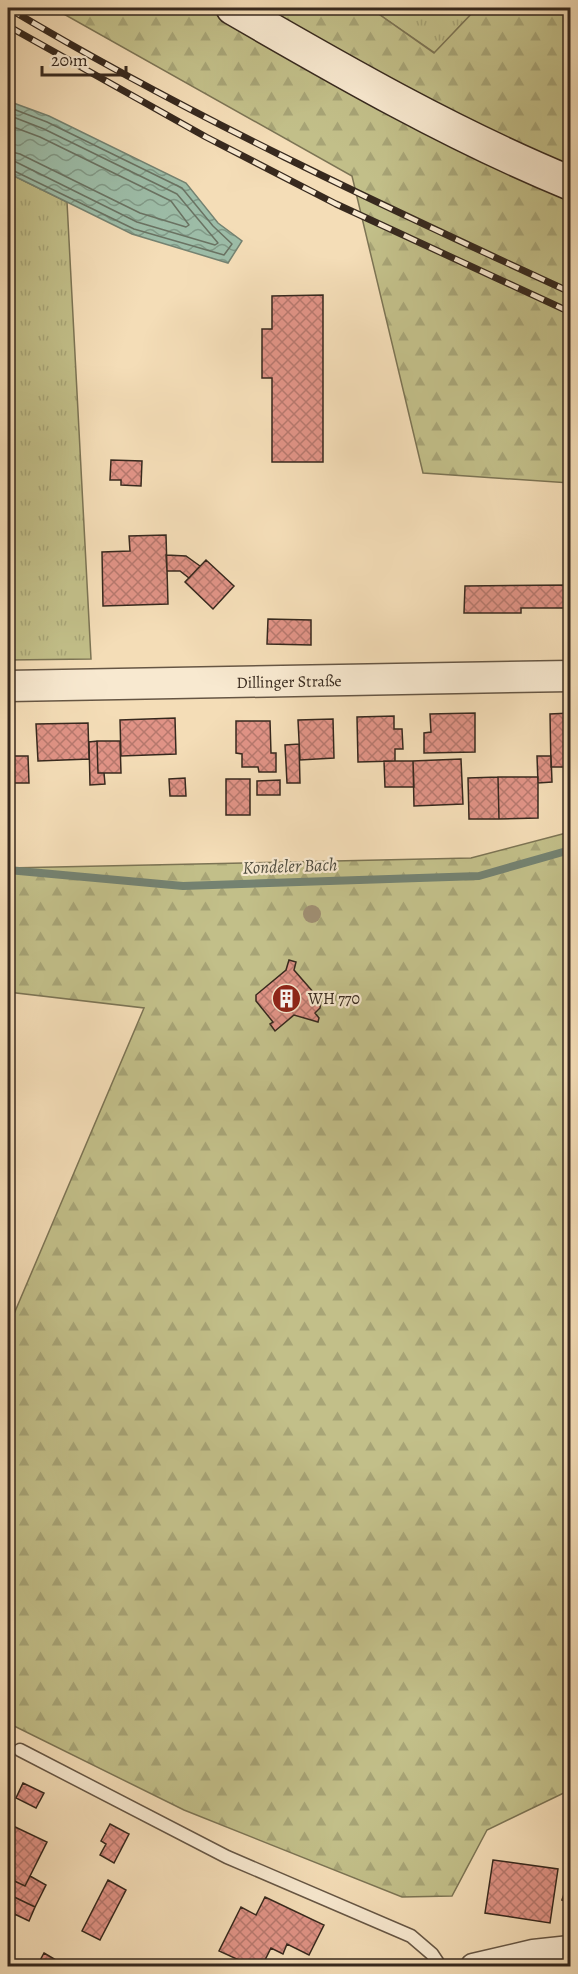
<svg xmlns="http://www.w3.org/2000/svg" width="578" height="1974" font-family="Alegreya,serif">
  <style>
    .grass { fill: url(#grass-tufts); stroke: #7c7454; stroke-width: 1.5 }
    .forest { fill: url(#forest-firs); stroke: #7c7454; stroke-width: 1.5 }
    .water { fill: url(#water-waves); stroke: #748271; stroke-width: 1.5 }
    .lines { fill: none; stroke-linecap: round; stroke-linejoin: round }
    .shore { stroke: #6a7363; stroke-width: 1.5 }
    .stream { stroke: #748271; stroke-width: 8 }
    .building { fill: url(#building-cross-hatch); stroke: #37291e; stroke-width: 1.5 }
    .service-casing { stroke: #665644; stroke-width: 15 }
    .minor-casing { stroke: #665644; stroke-width: 27 }
    .tertiary-casing { stroke: #665644; stroke-width: 33 }
    .secondary-casing { stroke: #37291e; stroke-width: 36 }
    .service { stroke: #f8e9d0; stroke-width: 12 }
    .minor { stroke: #f8e9d0; stroke-width: 24 }
    .tertiary { stroke: #f8e9d0; stroke-width: 30 }
    .secondary { stroke: #f8e9d0; stroke-width: 33 }
    .rail-casing { stroke: #37291e; stroke-width: 7 }
    .rail { stroke: #f8e9d0; stroke-width: 4.5; stroke-dasharray: 14; stroke-linecap: butt }
    .tree { fill: #9f8e72 }
    .labels { text-anchor: middle; stroke-width: 4.5; stroke-linejoin: round; paint-order: stroke }
    .street-label { font-size: 16px; fill: #37291e; stroke: #f8e9d0 }
    .poi-label { font-size: 16px; fill: #37291e; stroke: #f8e9d0; text-anchor: start }
    .water-label { font-size: 18px; font-style: italic; fill: #504e40; stroke: #f8e9d0 }
  </style>
  <defs>
    <pattern id="grass-tufts" width="24" height="20" patternUnits="userSpaceOnUse" patternTransform="scale(1.5)"><rect width="24" height="20" fill="#c2bf89"/><path d="M3 7l-1-3M5 7V3M7 7l1-3M15 17l-1-3M17 17v-4M19 17l1-3" fill="none" stroke="#a7a476"/></pattern>
    <pattern id="forest-firs" width="22" height="20" patternUnits="userSpaceOnUse" patternTransform="scale(1.5)"><rect width="22" height="20" fill="#c2bf89"/><path d="M5 1l3.5 6h-7zM16 11l3.5 6h-7z" fill="#a7a476"/></pattern>
    <pattern id="water-waves" width="16" height="10" patternUnits="userSpaceOnUse" patternTransform="scale(1.5)"><rect width="16" height="10" fill="#9dbda8"/><path d="M0 5q4-4 8 0t8 0" fill="none" stroke="#819a88"/></pattern>
    <pattern id="building-cross-hatch" width="8" height="8" patternUnits="userSpaceOnUse" patternTransform="scale(1.5)"><rect width="8" height="8" fill="#e09386"/><path d="M0 0l8 8M0 8l8-8" fill="none" stroke="#b6786d"/></pattern>
  </defs>
  <rect width="100%" height="100%" fill="#f4ddb7"/>
  <filter id="stains"><feTurbulence type="fractalNoise" baseFrequency=".00333" numOctaves="4"/><feColorMatrix values="0 0 0 0 .2 0 0 0 0 .09 0 0 0 0 .02 0 0 0 .5 -.17"/></filter>
  <radialGradient id="worn" r=".72"><stop offset=".6" stop-color="#630" stop-opacity="0"/><stop offset="1" stop-color="#630" stop-opacity=".3"/></radialGradient>
  <path class="grass" d="M370,8H477L435,53Z
    M8,173L67,202L91,659L8,660Z"/>
  <path class="forest" d="M53,8H370L434,53L477,8H570V483L423,473L352,176Z
    M570,832V1790L487,1830L452,1896L402,1897L184,1810L8,1723V1328L144,1008L8,992V868L471,858Z"/>
  <path class="water" d="M8,101L49,116L186,183L218,223L242,241L228,263L132,234L8,173Z"/>
  <g class="lines">
    <path class="shore" d="M8,107L47,122L182,188L213,226L232,244L224,255L134,229L8,168
      M8,115L44,129L177,194L218,243L215,245L137,222L16,162L8,160
      M8,125L40,137L171,201L189,225L186,227L140,213L20,154L8,151"/>
    <path class="stream" d="M8,870L183,886L479,876L570,850"/>
  </g>
  <path class="building" d="M323,295V462H272V378H262V329H272V296Z
    M111,460L142,461L141,486L121,485V480H110Z
    M166,535L168,604L103,606L102,552L130,551L129,536Z
    M166,555L186,556L200,566L189,578L180,571H167Z
    M206,560L234,586L213,609L185,582Z
    M570,585V608H521V613H464L465,586Z
    M268,619L311,620V645L267,644Z
    M475,713V752L424,753V733L431,732L430,714Z
    M570,713V767H551L550,714Z
    M394,716V729H402L403,749H395V761L358,762L357,717Z
    M175,718L176,754L121,756L120,720Z
    M333,719L334,758L300,760L298,720Z
    M236,721H270L271,753H276V772H259L258,767H242V754L236,753Z
    M88,723L89,759L38,761L36,724Z
    M97,741L98,773H104L105,784L90,785L89,742Z
    M97,741H120L121,773H98Z
    M299,744L300,783H287L285,745Z
    M11,756H28L29,783H8V766L12,765Z
    M537,756H551L552,782L538,783Z
    M461,759L463,804L414,806L413,761Z
    M384,761H413L414,787H385Z
    M498,777L499,819H469L468,778Z
    M498,777H538V818L499,819Z
    M185,778L186,796H170L169,779Z
    M226,779H250V815H226Z
    M280,780V795H257V781Z
    M289,960L296,962L294,970L321,1001L320,1008L315,1013L319,1018L318,1022L294,1015L275,1031L270,1024L273,1022L256,1001V995L286,970Z
    M23,1783L44,1793L36,1808L16,1798Z
    M110,1824L129,1834L114,1863L100,1855L106,1844L101,1841Z
    M11,1825L47,1842L25,1886L8,1878V1831Z
    M493,1860L558,1869L550,1923L485,1913Z
    M30,1876L46,1885L35,1907L8,1894V1878L25,1886Z
    M570,1876V1903L562,1900Z
    M108,1880L126,1890L100,1940L82,1931Z
    M8,1894L35,1907L29,1921L8,1911Z
    M265,1897L324,1925L309,1955L287,1944L283,1954L271,1948L262,1966H252L219,1951L241,1907L256,1915Z
    M8,1911L15,1914L8,1930Z
    M44,1953L56,1960L52,1966H37Z"/>
  <g class="lines">
    <defs>
      <path id="service" d="M20,1750L227,1857L411,1936L432,1954L440,1966"/>
      <path id="minor" d="M473,1966L533,1952L570,1948"/>
      <path id="tertiary" d="M8,686L570,676"/>
      <path id="secondary" d="M233,8C342,71 453,135 570,183"/>
    </defs>
    <use href="#service" class="service-casing"/>
    <use href="#minor" class="minor-casing"/>
    <use href="#tertiary" class="tertiary-casing"/>
    <use href="#secondary" class="secondary-casing"/>
    <use href="#service" class="service"/>
    <use href="#minor" class="minor"/>
    <use href="#tertiary" class="tertiary"/>
    <use href="#secondary" class="secondary"/>
    <defs>
      <path id="rail" d="M8,8C189,116 379,204 570,292
        M8,26L206,137L336,204L570,312"/>
    </defs>
    <use href="#rail" class="rail-casing"/>
    <use href="#rail" class="rail"/>
  </g>
  <circle class="tree" cx="312" cy="914" r="9"/>
  <defs>
    <symbol id="building-disc" viewBox="-11 -11 22 22"><circle r="9.5" fill="#8f2418" stroke="#f8e9d0"/><path d="M-4-6H4V6H1V3H-1V6H-4ZM-2.5-4.3h1.7v1.8h-1.7ZM.8-4.3h1.7v1.8H.8ZM-2.5-1h1.7V.8h-1.7ZM.8-1h1.7V.8H.8Z" fill="#fff"/></symbol>
  </defs>
  <g fill-rule="evenodd">
    <use href="#building-disc" x="270" y="982" width="33" height="33"/>
  </g>
  <g class="labels">
    <g class="street-label">
      <text transform="translate(289 681) rotate(-1)" y="6">Dillinger Straße</text>
    </g>
    <g class="poi-label">
      <text x="308" y="1004">WH 770</text>
    </g>
    <g class="water-label">
      <text transform="translate(290 866) rotate(-2)" y="6">Kondeler Bach</text>
    </g>
  </g>
  <rect width="578" height="1974" fill="none" stroke="#f4ddb7" stroke-width="30"/>
  <rect x="9" y="9" width="560" height="1956" fill="none" stroke="#37291e" stroke-width="3"/>
  <rect x="15" y="15" width="548" height="1944" fill="none" stroke="#37291e" stroke-width="1.5"/>
  <path d="M42 66v9h84v-9" fill="none" stroke="#37291e" stroke-width="3"/>
  <text x="51" y="66" font-size="18" fill="#37291e" stroke="#f8e9d0" stroke-width="4.5" paint-order="stroke">20 m</text>
  <rect width="100%" height="100%" filter="url(#stains)"/>
  <rect width="100%" height="100%" fill="url(#worn)"/>
</svg>
